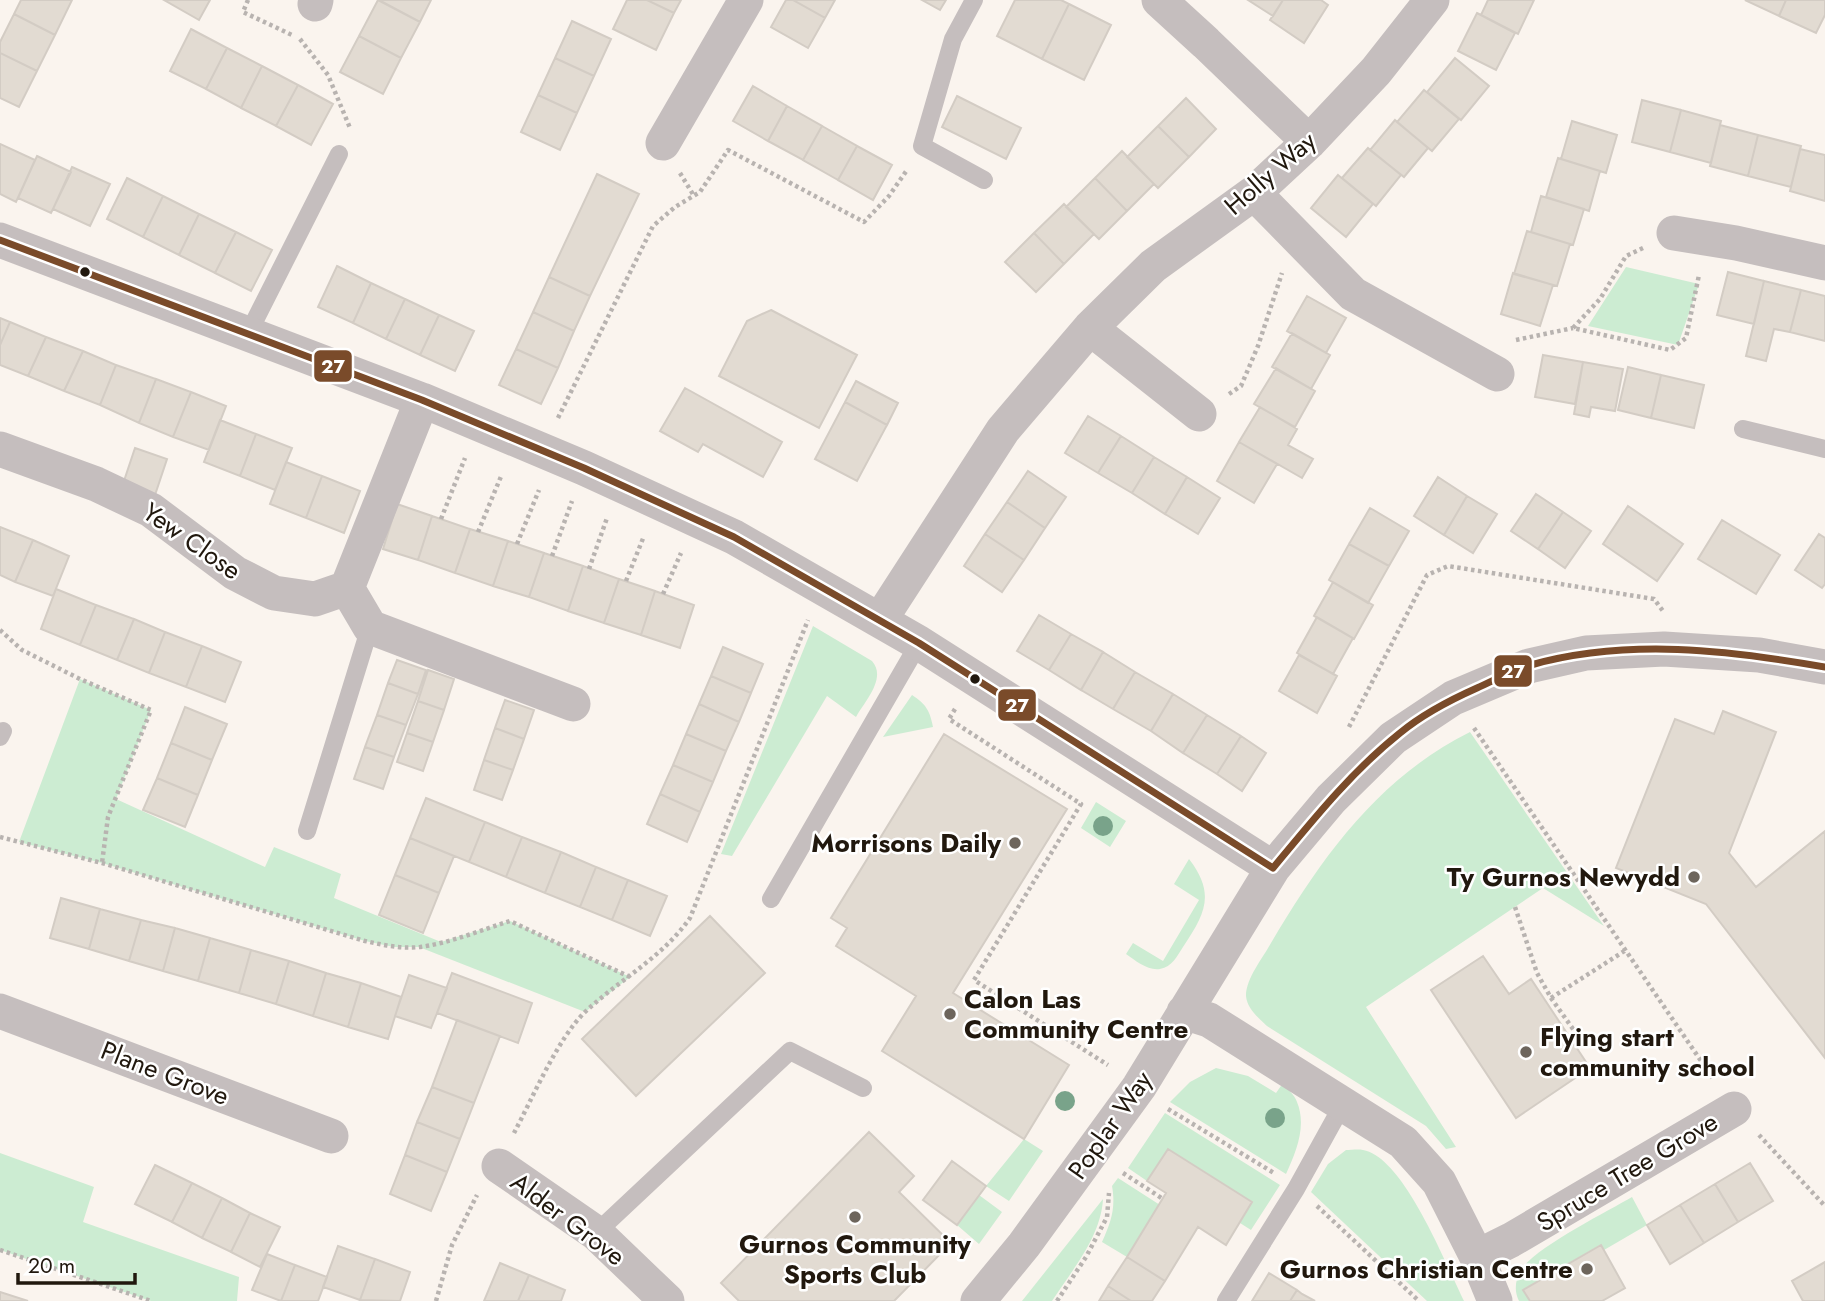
<svg xmlns="http://www.w3.org/2000/svg" width="1825" height="1301" font-family="Jost,sans-serif">
  <style>
    .green { fill: #ccecd2 }
    .building { fill: #e2dbd2; stroke: #d3ccc4; stroke-width: 2 }
    .lines { fill: none; stroke-linecap: round; stroke-linejoin: round }
    .path { stroke: #b8b3b0; stroke-width: 4.5; stroke-dasharray: 3.5 3.5; stroke-linecap: butt }
    .lane { stroke: #c5bebe; stroke-width: 18 }
    .street { stroke: #c5bebe; stroke-width: 35 }
    .bus-1-casing { stroke: #fff; stroke-width: 12 }
    .bus-1 { stroke: #7a4b2a; stroke-width: 7 }
    .tree { fill: #79a38a }
    .bus-dot { fill: #21180e; stroke: #fff; stroke-width: 2.5 }
    .poi-dot { fill: #6d655c; stroke: #fff; stroke-width: 2.5 }
    .labels { text-anchor: middle; stroke-width: 5; stroke-linejoin: round; paint-order: stroke }
    .street-label { font-size: 26px; fill: #21180e; stroke: #fff }
    .poi-label { font-size: 26px; font-weight: bold; fill: #21180e; stroke: #fff; text-anchor: end }
    .line-badge { stroke: #fff; stroke-width: 2.5 }
    .badge-label { font-size: 19px; text-anchor: middle; font-weight: bold; fill: #fff }
  </style>
  <rect width="100%" height="100%" fill="#faf4ee"/>
  <path class="green" d="M1626,267L1699,284L1678,345L1588,326Z
    M813,626L872,661C887,678 865,701 856,717L827,696L732,856L721,854Z
    M80,679L151,710L116,799L265,867L274,847L341,874L334,898L441,942L510,921L630,977L585,1012L419,947H394L365,941L102,863L19,842Z
    M912,695C926,704 930,711 933,727L883,737Z
    M1470,732L1604,926L1543,888L1366,1007L1456,1147L1446,1149L1426,1126L1267,1026C1259,1018 1247,1009 1246,996C1246,978 1263,958 1271,943C1322,857 1378,778 1470,732Z
    M1096,802L1126,821L1110,847L1081,828Z
    M1189,859C1216,894 1205,914 1183,947C1177,956 1172,967 1160,969C1148,971 1136,961 1126,954L1133,943L1163,961L1199,900L1174,884Z
    M1216,1068L1248,1076L1276,1093L1283,1083C1287,1089 1295,1095 1297,1102C1307,1126 1296,1152 1286,1174L1170,1102L1190,1082Z
    M1165,1113L1280,1185L1251,1230L1240,1223L1252,1202L1168,1149L1147,1181L1128,1168Z
    M1024,1139L1043,1151L1009,1201L986,1186Z
    M1346,1150C1351,1150 1358,1149 1363,1150C1404,1157 1446,1265 1464,1301H1427L1311,1192L1328,1164Z
    M0,1153L94,1187L83,1222L239,1277L237,1301H151L0,1250Z
    M1118,1178L1160,1205L1127,1257L1102,1242C1111,1222 1116,1208 1112,1186Z
    M979,1195L1002,1212L979,1244L957,1225Z
    M1632,1197L1647,1225L1604,1250L1600,1245L1524,1289L1530,1301H1519C1514,1291 1515,1280 1521,1270C1533,1249 1608,1211 1632,1197Z
    M1103,1199C1101,1237 1072,1270 1052,1301H1022Z"/>
  <path class="building" d="M21,0H72L55,35L14,14Z
    M164,0H210L199,20Z
    M378,0L420,22L401,58L359,36Z
    M379,0H431L420,22Z
    M627,0H647L674,13L656,50L613,29Z
    M647,0H681L674,13Z
    M786,0H793L825,18L808,48L771,27Z
    M793,0H835L825,18Z
    M922,0H946L940,10Z
    M1015,0H1061L1069,4L1042,59L997,36Z
    M1248,0H1283L1273,16Z
    M1283,0H1321L1328,5L1304,43L1270,20Z
    M1488,0H1534L1518,34L1481,15Z
    M1745,0H1786L1779,16Z
    M1786,0H1825V15L1816,33L1779,16Z
    M1069,4L1111,25L1084,80L1042,59Z
    M1477,13L1515,33L1496,70L1458,51Z
    M14,14L55,35L37,71L0,53V42Z
    M572,21L611,39L594,76L555,58Z
    M191,29L227,48L206,89L170,71Z
    M359,36L401,58L383,94L340,72Z
    M227,48L262,66L241,108L206,89Z
    M0,53L37,71L19,107L0,98Z
    M555,58L594,76L577,113L538,95Z
    M1455,58L1489,86L1461,120L1427,92Z
    M262,66L298,85L276,126L241,108Z
    M298,85L333,104L311,145L276,126Z
    M753,86L787,106L768,141L733,121Z
    M1424,90L1459,119L1432,151L1397,122Z
    M538,95L577,113L560,150L521,132Z
    M957,96L1021,128L1006,159L942,127Z
    M1186,98L1216,129L1189,157L1158,126Z
    M1642,100L1681,110L1670,152L1632,142Z
    M787,106L822,126L803,160L768,141Z
    M1681,110L1721,121L1711,163L1670,152Z
    M1395,120L1428,148L1404,177L1370,150Z
    M1572,121L1617,135L1606,173L1561,159Z
    M1720,125L1758,135L1748,176L1710,166Z
    M822,126L857,146L838,180L803,160Z
    M1158,126L1189,157L1158,188L1127,157Z
    M1758,135L1801,146L1791,187L1748,176Z
    M0,144L35,160L16,202L0,194Z
    M857,146L892,165L873,200L838,180Z
    M1368,148L1401,175L1376,206L1342,178Z
    M1800,149L1825,155V201L1790,191Z
    M1122,151L1154,184L1127,211L1095,178Z
    M37,156L71,172L51,213L18,198Z
    M1558,158L1600,171L1589,211L1546,197Z
    M72,167L110,184L90,226L53,209Z
    M597,174L639,194L590,296L549,277Z
    M1338,175L1373,204L1346,237L1311,208Z
    M127,178L163,196L143,237L107,219Z
    M1095,178L1127,211L1099,239L1066,207Z
    M163,196L199,214L179,255L143,237Z
    M1541,196L1584,209L1573,245L1531,232Z
    M1064,204L1094,234L1064,264L1034,233Z
    M199,214L236,232L215,273L179,255Z
    M1527,231L1570,244L1557,286L1514,274Z
    M236,232L272,250L251,291L215,273Z
    M1034,233L1064,264L1036,292L1005,262Z
    M337,266L371,283L353,323L318,307Z
    M1728,272L1764,281L1754,324L1717,315Z
    M1513,273L1553,285L1540,326L1501,314Z
    M549,277L590,296L574,331L533,312Z
    M1764,281L1801,290L1790,332L1774,329L1766,361L1746,356Z
    M371,283L405,299L386,339L353,323Z
    M1801,290L1825,296V341L1790,332Z
    M1307,296L1346,318L1326,353L1287,331Z
    M405,299L439,315L420,355L386,339Z
    M771,310L857,355L819,428L719,376L747,321Z
    M533,312L574,331L558,368L516,349Z
    M439,315L474,331L455,371L420,355Z
    M0,318L10,322L0,345Z
    M10,322L46,337L28,376L0,365V345Z
    M1292,333L1330,355L1311,389L1272,367Z
    M46,337L83,351L64,391L28,376Z
    M516,349L558,368L541,404L499,385Z
    M83,351L116,365L100,405L64,391Z
    M1543,355L1583,362L1575,404L1535,397Z
    M1583,362L1623,369L1615,411L1591,407L1589,417L1574,414Z
    M116,365L156,379L139,423L100,405Z
    M1628,367L1661,375L1651,418L1618,410Z
    M1276,368L1315,391L1295,427L1254,404Z
    M1661,375L1704,385L1694,428L1651,418Z
    M156,379L191,392L173,437L139,423Z
    M856,381L898,403L887,425L845,402Z
    M685,388L782,442L763,477L703,444L698,452L660,431Z
    M191,392L226,406L209,450L173,437Z
    M845,402L887,425L857,481L815,459Z
    M1260,407L1297,429L1288,445L1313,459L1302,478L1239,442Z
    M1088,416L1121,436L1098,473L1065,453Z
    M220,420L256,434L240,476L204,462Z
    M256,434L292,448L275,490L240,476Z
    M1121,436L1154,457L1132,493L1098,473Z
    M1239,442L1277,464L1254,503L1217,481Z
    M135,448L167,459L155,495L123,484Z
    M1154,457L1187,477L1165,514L1132,493Z
    M286,462L322,476L306,518L270,504Z
    M1028,471L1066,497L1045,528L1007,502Z
    M322,476L360,491L344,533L306,518Z
    M1187,477L1220,498L1198,534L1165,514Z
    M1438,477L1467,496L1444,535L1414,516Z
    M1536,494L1563,512L1538,549L1511,531Z
    M1467,496L1497,514L1473,553L1444,535Z
    M1007,502L1045,528L1024,560L985,534Z
    M397,504L432,516L418,560L383,549Z
    M1628,506L1683,544L1657,581L1603,544Z
    M1370,508L1409,531L1389,566L1349,544Z
    M1563,512L1591,531L1565,568L1538,549Z
    M432,516L470,529L455,573L418,560Z
    M1722,520L1780,555L1756,594L1698,559Z
    M0,527L33,540L15,582L0,575Z
    M470,529L508,541L493,586L455,573Z
    M985,534L1024,560L1002,592L964,566Z
    M1819,534L1825,538V584L1822,588L1795,570Z
    M33,540L69,556L53,596L15,582Z
    M508,541L544,553L529,597L493,586Z
    M1349,544L1389,566L1368,603L1329,580Z
    M544,553L583,566L568,611L529,597Z
    M583,566L619,579L604,623L568,611Z
    M619,579L655,591L641,635L604,623Z
    M1333,582L1373,605L1354,639L1314,616Z
    M56,589L96,605L80,645L41,629Z
    M655,591L694,605L680,648L641,635Z
    M96,605L134,619L117,660L80,645Z
    M1039,615L1071,634L1049,670L1017,651Z
    M1317,617L1353,638L1333,674L1297,653Z
    M134,619L165,632L149,673L117,660Z
    M165,632L202,646L186,687L149,673Z
    M1071,634L1103,652L1081,690L1049,670Z
    M202,646L241,662L225,702L186,687Z
    M723,647L763,664L751,693L711,676Z
    M1103,652L1135,672L1113,709L1081,690Z
    M1299,655L1337,676L1317,713L1279,691Z
    M397,660L426,670L418,694L388,683Z
    M428,670L454,679L444,710L418,701Z
    M1135,672L1173,694L1151,731L1113,709Z
    M711,676L751,693L739,722L699,704Z
    M388,683L418,694L406,725L377,715Z
    M1173,694L1207,715L1183,753L1151,731Z
    M505,700L534,710L524,739L495,728Z
    M418,701L444,710L433,742L407,733Z
    M699,704L739,722L726,751L686,734Z
    M185,707L227,724L212,760L171,743Z
    M1723,711L1776,732L1729,853L1756,887L1825,831V1058L1706,904L1616,868L1675,719L1714,734Z
    M377,715L406,725L394,757L365,747Z
    M1207,715L1241,736L1217,774L1183,753Z
    M495,728L524,739L513,770L484,760Z
    M407,733L433,742L423,771L397,762Z
    M686,734L726,751L713,782L673,765Z
    M944,734L1067,809L953,993L1069,1065L1024,1139L882,1051L916,996L836,946L847,928L831,918Z
    M1241,736L1266,753L1242,791L1217,774Z
    M171,743L212,760L198,795L157,778Z
    M365,747L394,757L383,789L354,779Z
    M484,760L513,770L502,800L474,790Z
    M673,765L713,782L700,812L660,794Z
    M157,778L198,795L185,827L143,810Z
    M660,794L700,812L687,842L647,824Z
    M426,798L485,822L469,862L410,838Z
    M485,822L522,837L506,877L469,862Z
    M522,837L561,852L545,893L506,877Z
    M410,838L454,856L439,893L395,875Z
    M561,852L596,867L580,907L545,893Z
    M596,867L628,880L612,920L580,907Z
    M395,875L439,893L423,933L379,915Z
    M628,880L667,896L650,936L612,920Z
    M61,898L100,909L89,949L50,938Z
    M100,909L141,920L129,961L89,949Z
    M710,916L765,973L636,1096L582,1039Z
    M141,920L175,928L163,971L129,961Z
    M175,928L210,938L198,981L163,971Z
    M210,938L251,950L239,993L198,981Z
    M251,950L289,961L276,1004L239,993Z
    M1483,956L1509,994L1531,979L1590,1068L1516,1118L1431,990Z
    M289,961L326,973L313,1016L276,1004Z
    M326,973L361,983L348,1027L313,1016Z
    M452,973L532,1003L518,1043L437,1013Z
    M409,975L447,988L431,1028L395,1016Z
    M361,983L401,997L388,1039L348,1027Z
    M457,1020L500,1036L474,1103L432,1087Z
    M432,1087L474,1103L460,1139L417,1122Z
    M417,1122L460,1139L447,1172L405,1155Z
    M869,1132L914,1176L899,1192L951,1243L894,1301H739L721,1283Z
    M1168,1149L1252,1202L1226,1245L1198,1227L1165,1281L1127,1257L1166,1193L1147,1181Z
    M405,1155L447,1172L431,1211L390,1194Z
    M952,1161L986,1186L957,1225L923,1200Z
    M1750,1163L1773,1201L1738,1222L1715,1184Z
    M155,1165L192,1183L172,1222L135,1204Z
    M192,1183L222,1198L202,1238L172,1222Z
    M1715,1184L1738,1222L1704,1243L1680,1205Z
    M222,1198L250,1213L231,1252L202,1238Z
    M1680,1205L1704,1243L1670,1264L1647,1225Z
    M250,1213L280,1227L260,1267L231,1252Z
    M1601,1245L1625,1288L1602,1301H1530L1523,1290Z
    M338,1246L375,1259L360,1300L323,1287Z
    M267,1254L295,1265L281,1301L252,1290Z
    M1127,1257L1165,1281L1152,1301H1131L1108,1286Z
    M375,1259L410,1272L400,1301L360,1300Z
    M1825,1262V1301H1803L1792,1281Z
    M500,1263L529,1275L518,1301H484Z
    M295,1265L327,1277L318,1301H281Z
    M1269,1273L1297,1290L1290,1301H1252Z
    M529,1275L565,1290L561,1301H518Z
    M1108,1286L1131,1301H1099Z
    M1297,1290L1302,1294L1315,1301H1290Z
    M0,1292L28,1301H0Z"/>
  <g class="lines">
    <path class="path" d="M248,0L243,12L292,35
      M300,39L328,75L350,128
      M680,173L694,196
      M1643,248L1626,256L1600,299L1573,328L1670,350L1686,338L1699,275
      M1516,340L1573,328
      M1229,394L1241,386L1258,346L1282,273
      M558,418L653,226L675,207L700,192L728,150L864,222L889,196L907,170
      M441,519L465,458
      M478,532L502,474
      M517,544L539,490
      M552,556L572,501
      M589,569L607,518
      M626,581L644,536
      M663,594L681,553
      M0,630L22,650L80,679L151,710L108,817L102,863
      M955,709L949,719L1081,804L974,980L1108,1065
      M1349,727L1427,575L1448,566L1654,599L1663,611
      M1474,728L1714,1080
      M0,837L102,863L365,941C383,945 401,949 420,947C450,943 481,930 510,921L630,977
      M1515,907L1537,973L1551,998L1578,1036
      M1551,998L1626,950
      M1168,1109L1274,1173
      M514,1133C532,1099 558,1038 585,1012C620,979 662,958 690,918L808,620
      M1759,1135L1825,1206
      M1123,1173L1163,1199
      M1317,1206L1419,1301
      M0,1250L151,1301
      M436,1301L452,1245L477,1195
      M1057,1301L1086,1257L1107,1217L1109,1193"/>
    <path class="lane" d="M974,0L953,39L922,146L984,180
      M248,334L339,154
      M1743,429L1825,449
      M0,737L3,731
      M307,831L370,627
      M771,899L919,643
      M596,1233L790,1051L863,1088
      M1226,1301L1296,1189L1343,1104"/>
    <path class="street" d="M1159,0L1206,43L1309,142
      M315,4L316,0
      M663,143L746,0
      M1254,193L1353,294L1497,374
      M1674,233L1736,243L1825,263
      M0,240L422,400L584,468L734,537L919,643L1273,868
      M1090,328L1199,414
      M0,449L96,484L151,510L235,573L274,593L315,599L347,588L370,627L573,704
      M347,588L422,400
      M880,620L1003,430L1090,328L1153,266L1254,193L1309,142L1376,71L1432,0
      M0,1011L331,1136
      M1184,1012L1209,1020L1403,1142L1439,1182L1477,1257L1495,1301
      M499,1166L596,1233L667,1301
      M1477,1257L1511,1240L1734,1109
      M978,1301L1024,1245L1139,1087L1273,868L1331,799L1393,738L1453,698L1529,666L1586,653L1664,649L1759,655L1825,667"/>
    <defs>
      <path id="bus-1" d="M0,240L422,400L584,468L734,537L919,643L1273,868
        M1273,868C1312,821 1351,772 1400,733C1423,714 1450,700 1477,688C1495,680 1512,670 1531,665C1627,638 1728,650 1825,667"/>
    </defs>
    <use href="#bus-1" class="bus-1-casing"/>
    <use href="#bus-1" class="bus-1"/>
  </g>
  <g class="tree">
    <circle cx="1103" cy="826" r="10"/>
    <circle cx="1065" cy="1101" r="10"/>
    <circle cx="1275" cy="1118" r="10"/>
  </g>
  <g class="bus-dot">
    <circle cx="85" cy="272" r="6"/>
    <circle cx="975" cy="679" r="6"/>
  </g>
  <g class="poi-dot">
    <circle cx="1015" cy="843" r="7"/>
    <circle cx="1694" cy="877" r="7"/>
    <circle cx="950" cy="1014" r="7"/>
    <circle cx="1526" cy="1052" r="7"/>
    <circle cx="855" cy="1217" r="7"/>
    <circle cx="1587" cy="1269" r="7"/>
  </g>
  <g class="labels">
    <g class="street-label">
      <text transform="translate(1270 173) rotate(-41)" y="9">Holly Way</text>
      <text transform="translate(192 541) rotate(35)" y="9">Yew Close</text>
      <text transform="translate(165 1073) rotate(21)" y="9">Plane Grove</text>
      <text transform="translate(1110 1125) rotate(-55)" y="9">Poplar Way</text>
      <text transform="translate(1627 1172) rotate(-31)" y="9">Spruce Tree Grove</text>
      <text transform="translate(568 1219) rotate(37)" y="9">Alder Grove</text>
    </g>
    <g class="poi-label">
      <text x="1001" y="852">Morrisons Daily</text>
      <text x="1680" y="886">Ty Gurnos Newydd</text>
      <text x="964" y="1008" text-anchor="start">Calon Las<tspan x="964" dy="30">Community Centre</tspan></text>
      <text x="1540" y="1046" text-anchor="start">Flying start<tspan x="1540" dy="30">community school</tspan></text>
      <text x="855" y="1253" text-anchor="middle">Gurnos Community<tspan x="855" dy="30">Sports Club</tspan></text>
      <text x="1573" y="1278">Gurnos Christian Centre</text>
    </g>
  </g>
  <g class="line-badge">
    <rect x="313" y="349" width="40" height="34" rx="7" fill="#7a4b2a"/>
    <rect x="1493" y="654" width="40" height="34" rx="7" fill="#7a4b2a"/>
    <rect x="997" y="688" width="40" height="34" rx="7" fill="#7a4b2a"/>
  </g>
  <g class="badge-label">
    <text x="333" y="373">27</text>
    <text x="1513" y="678">27</text>
    <text x="1017" y="712">27</text>
  </g>
  <path d="M18 1273v10h117v-10" fill="none" stroke="#21180e" stroke-width="3.5"/>
  <text x="28" y="1273" font-size="21" fill="#21180e" stroke="#ffffff" stroke-width="5" paint-order="stroke">20 m</text>
</svg>
